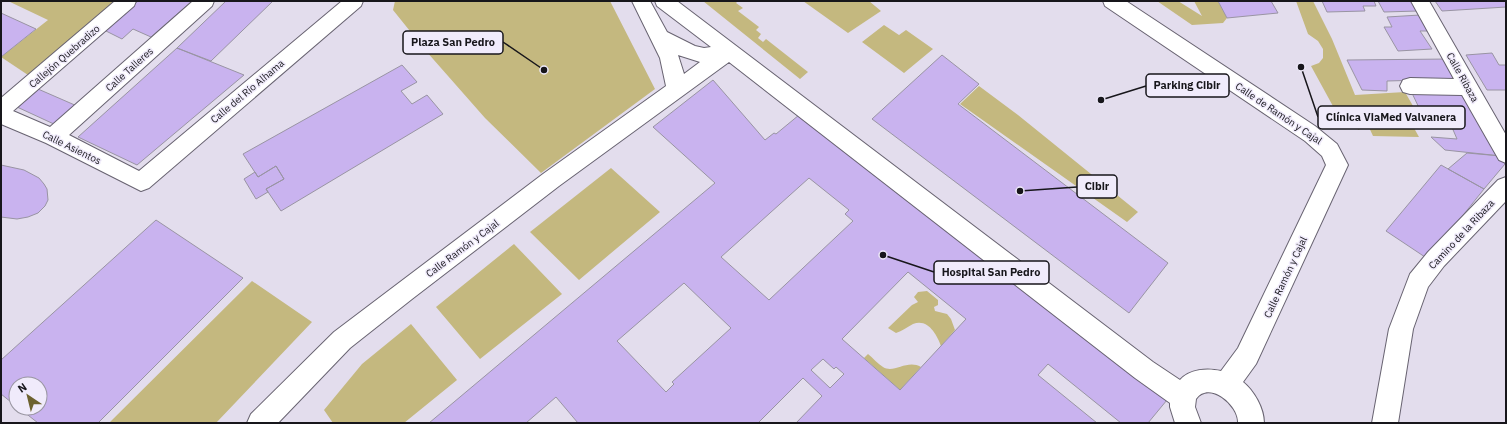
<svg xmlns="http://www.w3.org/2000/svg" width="1507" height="424" font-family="'IBM Plex Sans',sans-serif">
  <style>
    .green { fill: #c4b87f }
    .building { fill: #c9b3ef; stroke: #9994a3; fill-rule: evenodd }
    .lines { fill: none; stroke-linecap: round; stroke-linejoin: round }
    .minor-casing { stroke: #686371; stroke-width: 2 }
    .minor { fill: #fff; fill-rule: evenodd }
    .labels { text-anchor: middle; stroke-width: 3; stroke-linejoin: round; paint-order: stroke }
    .street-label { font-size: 10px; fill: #17161b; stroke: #f0ebfb }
    .leader { fill: none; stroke: #17161b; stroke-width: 1.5 }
    .callout-dot { fill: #17161b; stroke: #f0ebfb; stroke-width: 1.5 }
    .callout { fill: #f0ebfb; stroke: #17161b; stroke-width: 1.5 }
    .callout-label { font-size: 11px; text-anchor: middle; font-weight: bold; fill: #17161b }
  </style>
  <rect width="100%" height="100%" fill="#e3dded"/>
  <path class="green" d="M8,1H118L31,77L1,57L48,20Z
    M395,1H610L655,89L541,173L485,118L426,51L393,10Z
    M703,1H738L736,3L743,8L738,11L759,27L756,30L761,34L758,38L763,42L766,39L808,72L800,79Z
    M803,1H869L881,11L848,33Z
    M1157,1H1178L1202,16L1194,1H1218L1227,18L1223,23L1192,25Z
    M1296,1H1313L1332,39L1355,95L1405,92L1425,127L1414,128L1419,137L1373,136L1361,110L1363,124L1359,130L1340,119L1311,66L1319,63L1323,58V49L1318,41L1308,34Z
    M884,25L899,35L906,30L933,49L904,73L862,42Z
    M979,86L1018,115L1138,212L1127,222L960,104Z
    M611,168L660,212L579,280L530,232Z
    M514,244L562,294L480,359L436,307Z
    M252,281L312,322L216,423H109Z
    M927,291L938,300V305L934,307L935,311L947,314L951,319L955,330L941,346C937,335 928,318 913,324C907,327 902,331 896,333L888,328L912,305L918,302L914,297L918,292Z
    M411,324L457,380L404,423H333L324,410L362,364Z
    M868,354C873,358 878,364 883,367C894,374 907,359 921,367L900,390L864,358Z"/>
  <path class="building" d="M138,1H192L151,37L133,29L122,39L104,30Z
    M226,1H273L211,61L177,48Z
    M1218,1H1271L1278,13L1227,18Z
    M1322,1H1374L1376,6H1363L1365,11L1327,12Z
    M1378,1H1412L1418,11L1384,12Z
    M1435,1H1506V7L1442,11Z
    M1,13L36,29L1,57Z
    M1420,15L1429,31H1420L1432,49L1398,51L1384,27H1392L1387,17Z
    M177,48L244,75L137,165L78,137Z
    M1492,53L1499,65H1506V90H1487L1466,55Z
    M942,55L979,84L958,104L1168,263L1129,313L872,119Z
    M1448,59L1460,79L1387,81V91L1362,90L1347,60Z
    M402,65L417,82L401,91L412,104L427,95L443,114L281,211L266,189L284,179L276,166L258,177L243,154Z
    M713,80L765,140L774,133L776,134L799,115L1167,400L1148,423H1121L1048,364L1038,375L1097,423H796L822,396L803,378L758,423H578L556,397L526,423H429L715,183L653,127ZM809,178L849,210L845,214L853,221L769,300L721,257ZM908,272L966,319L900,390L842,339ZM684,283L731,328L672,382L674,384L666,392L617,341ZM823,359L834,369L836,367L844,374L830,388L811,370Z
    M38,89L77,106L56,125L17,107Z
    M1411,91L1466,92L1501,156L1445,150L1431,137L1457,139L1445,111L1421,112Z
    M1467,153L1501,156L1505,164L1484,189L1448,169Z
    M1,165L24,170L39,178L44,184L47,189L48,200L45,206L38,213L28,217L17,219L1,217Z
    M1441,165L1484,189L1428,259L1386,231Z
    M276,166L284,179L266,189L268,192L256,199L244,179L255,172L258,177Z
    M156,220L243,278L98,423H38L19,408H40V384H16V406L1,394V360Z"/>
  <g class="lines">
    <defs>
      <path id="minor" d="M115,1H136L134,6L13,111L50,127L193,1H214L212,6L69,135L139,171L342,1H363L361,6L149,188L141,191L46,143L1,124V98Z
        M632,1H650L667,32L695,46L704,48L711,47L657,6L655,1H677L1153,362L1180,380C1190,369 1207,368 1221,371L1238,348L1326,165L1322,156L1305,141L1105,6L1103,1H1126L1315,126L1337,144L1348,165L1256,364L1243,382C1254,391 1264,408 1264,423H1238C1239,405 1209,380 1196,399L1195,407L1201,423H1175L1170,407V403L1135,378L729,62L559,186L412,299L350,348L278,423H247L251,414L334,332L543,174L666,86L660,58ZM678,55L700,62L684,74Z
        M1411,1H1429L1506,135V163L1499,160L1462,95L1410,94L1403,92L1400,86L1403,80L1410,78L1454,79Z
        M1506,177V201L1444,266L1428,287L1413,329L1398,423H1372L1389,329L1410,274L1428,252L1498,180Z"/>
    </defs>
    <use href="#minor" class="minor-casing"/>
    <use href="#minor" class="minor"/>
  </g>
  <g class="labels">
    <g class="street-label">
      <text transform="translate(64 56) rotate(-41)" y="4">Callejón Quebradizo</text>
      <text transform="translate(129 69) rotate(-42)" y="4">Calle Talleres</text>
      <text transform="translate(1463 77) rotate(61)" y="4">Calle Ribaza</text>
      <text transform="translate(247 91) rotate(-40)" y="4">Calle del Río Alhama</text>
      <text transform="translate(1279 113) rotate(34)" y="4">Calle de Ramón y Cajal</text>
      <text transform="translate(72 147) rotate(26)" y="4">Calle Asientos</text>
      <text transform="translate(1461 234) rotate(-47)" y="4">Camino de la Ribaza</text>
      <text transform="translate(462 248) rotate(-37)" y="4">Calle Ramón y Cajal</text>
      <text transform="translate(1285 277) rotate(-65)" y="4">Calle Ramón y Cajal</text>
    </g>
  </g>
  <path class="leader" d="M544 70L503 42M1101 100L1146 86M1301 67L1318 117M1020 191L1077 187M883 255L934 272"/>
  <g class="callout-dot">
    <circle cx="544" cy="70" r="4"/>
    <circle cx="1101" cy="100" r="4"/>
    <circle cx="1301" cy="67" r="4"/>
    <circle cx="1020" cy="191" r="4"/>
    <circle cx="883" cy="255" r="4"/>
  </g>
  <g class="callout">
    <rect x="403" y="31" width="100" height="23" rx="4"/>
    <rect x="1146" y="74" width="83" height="23" rx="4"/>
    <rect x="1318" y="106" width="147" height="23" rx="4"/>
    <rect x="1077" y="175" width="40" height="23" rx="4"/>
    <rect x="934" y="261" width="115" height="23" rx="4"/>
  </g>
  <g class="callout-label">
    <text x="453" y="46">Plaza San Pedro</text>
    <text x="1187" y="89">Parking Cibir</text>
    <text x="1391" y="121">Clínica ViaMed Valvanera</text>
    <text x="1097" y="190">Cibir</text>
    <text x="991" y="276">Hospital San Pedro</text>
  </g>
  <rect width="1507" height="424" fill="none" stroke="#17161b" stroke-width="4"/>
  <g transform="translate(28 396) rotate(325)"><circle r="19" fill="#f0ebfb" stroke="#9996a1"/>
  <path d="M0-3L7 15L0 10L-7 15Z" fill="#6d622f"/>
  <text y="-6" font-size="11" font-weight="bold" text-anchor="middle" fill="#17161b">N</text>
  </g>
</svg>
